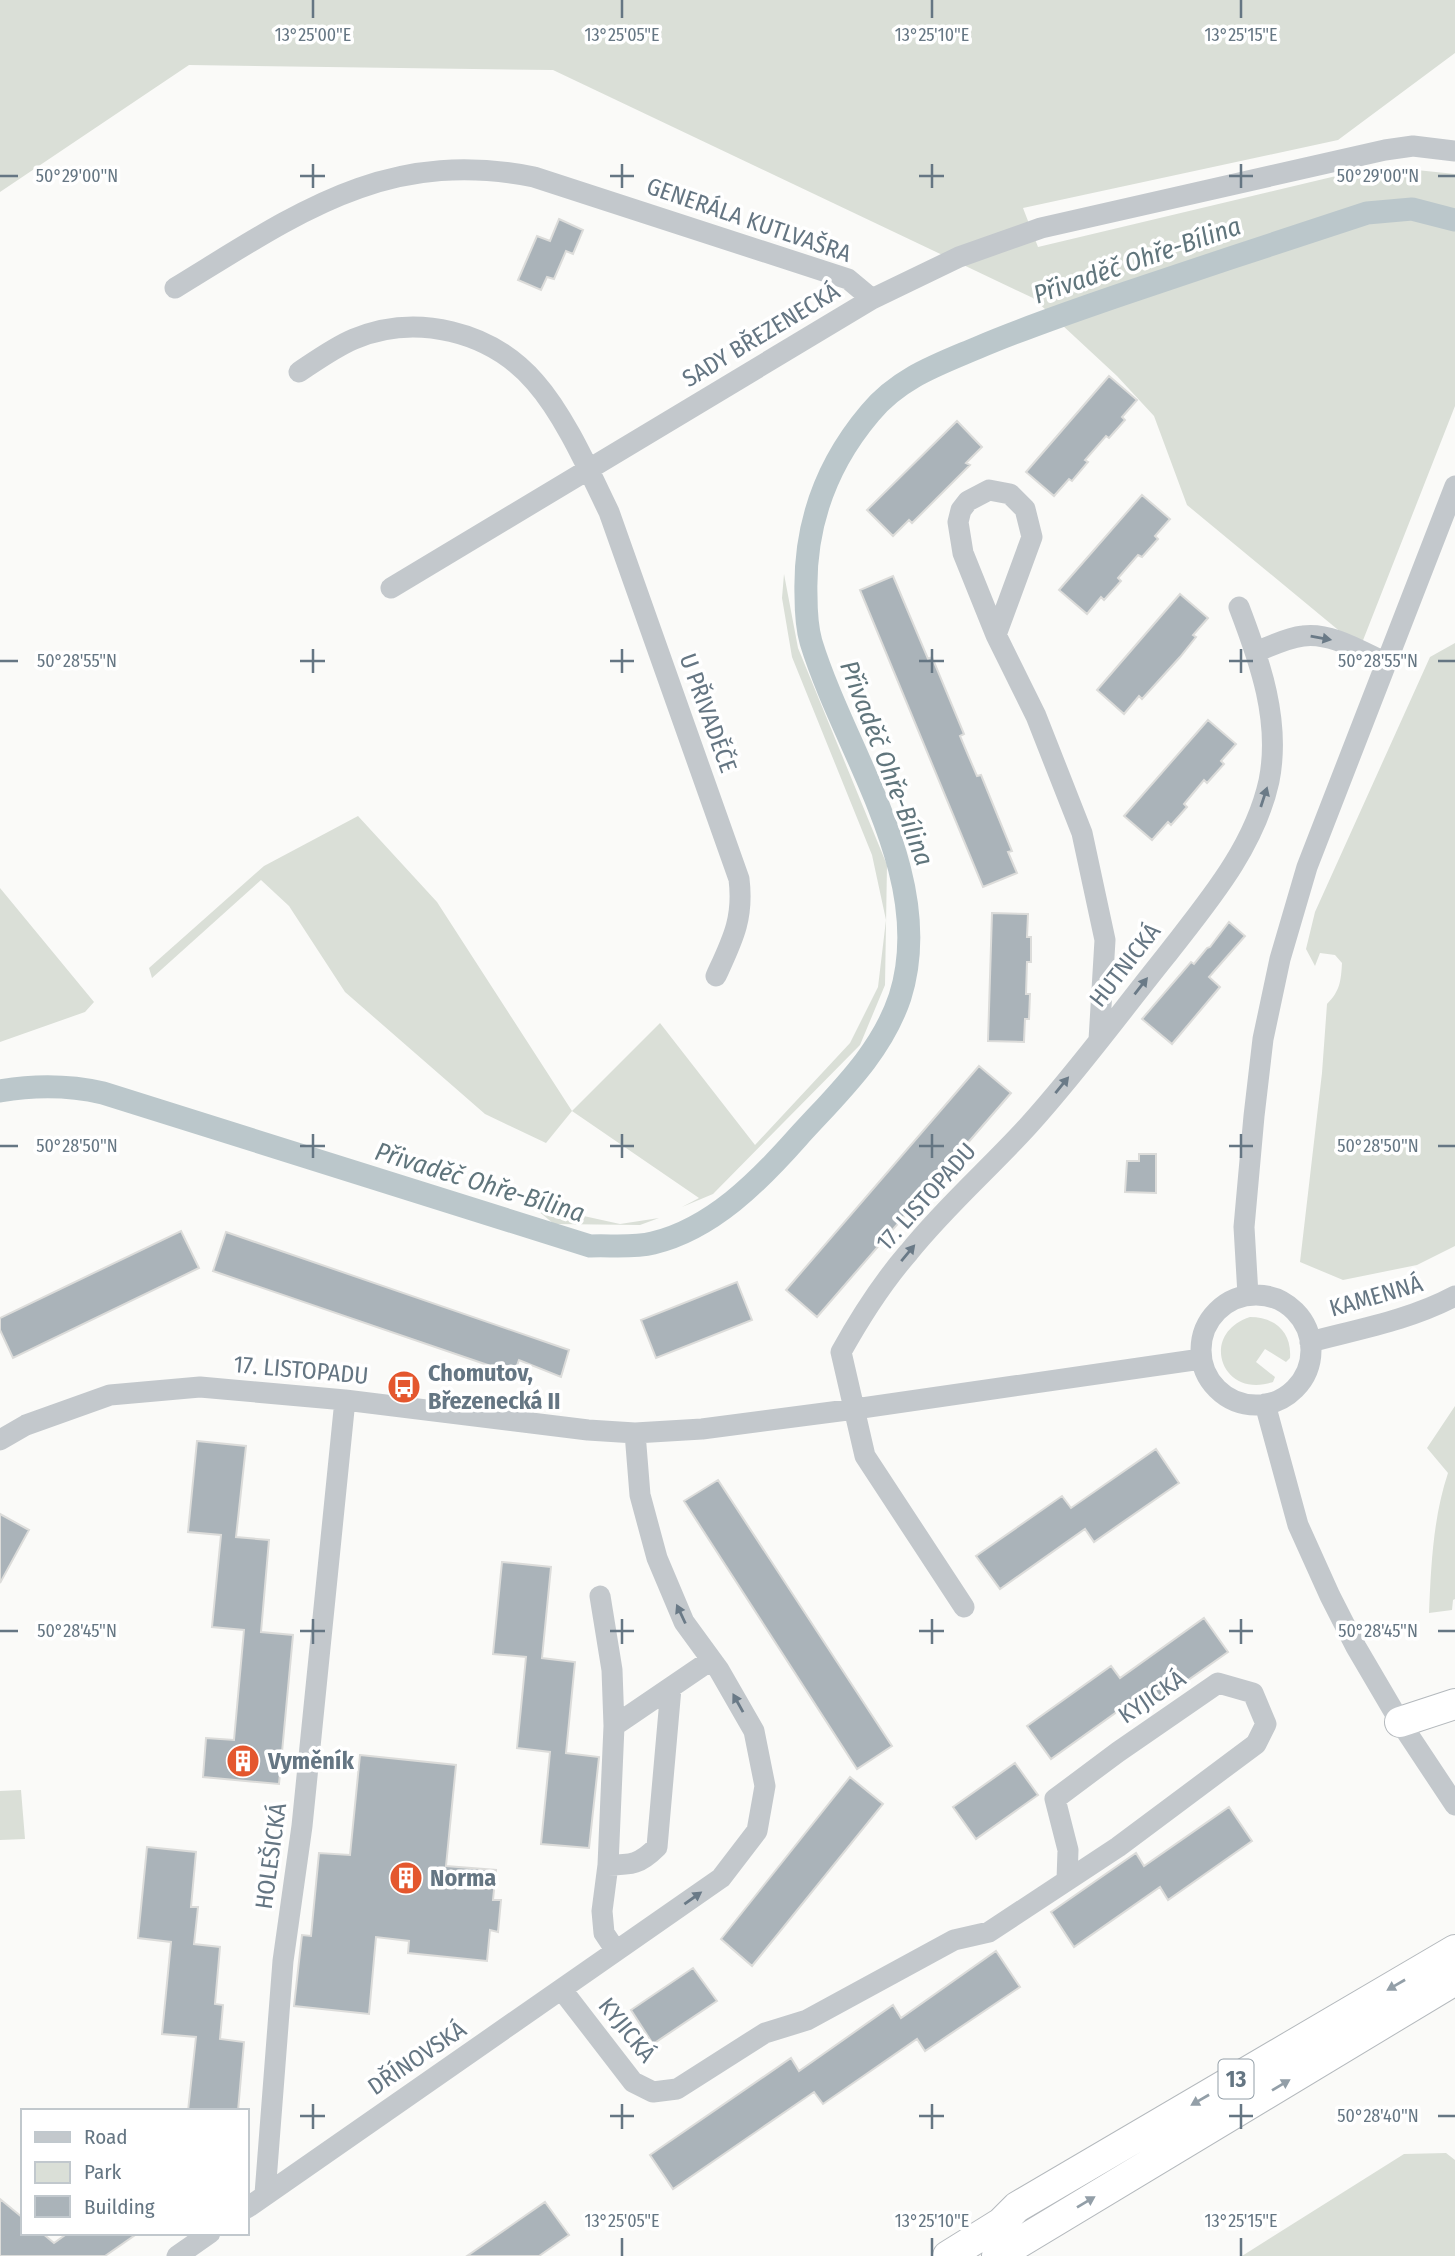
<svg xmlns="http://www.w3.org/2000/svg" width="1455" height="2256" font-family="'Fira Sans Condensed',sans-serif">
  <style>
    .green { fill: #dadfd7 }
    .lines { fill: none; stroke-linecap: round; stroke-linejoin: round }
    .canal { stroke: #bbc7cb; stroke-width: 23 }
    .building { fill: #aab3b9; stroke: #dcdcda; stroke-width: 2 }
    .highway-casing { stroke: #b4b9bd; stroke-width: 32 }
    .minor { stroke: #c3c8cc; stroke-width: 21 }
    .highway { stroke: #fff; stroke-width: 30 }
    .oneway { fill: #6a7a87 }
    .oneway2 { fill: #939fa8 }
    .ticks { fill: none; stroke: #657683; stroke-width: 2.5 }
    .labels { text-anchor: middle; stroke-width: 7; stroke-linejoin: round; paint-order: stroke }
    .shield { fill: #fff; stroke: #939fa8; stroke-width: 2 }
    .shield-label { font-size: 23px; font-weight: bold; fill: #657683 }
    .street-label { font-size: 24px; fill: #657683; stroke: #fff }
    .poi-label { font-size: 24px; font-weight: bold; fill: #657683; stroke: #fff; text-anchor: start }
    .water-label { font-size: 26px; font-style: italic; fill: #60757c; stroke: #fff }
    .ticks-label { font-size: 18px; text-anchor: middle; fill: #657683; stroke: #fff; stroke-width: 7; stroke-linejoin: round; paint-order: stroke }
  </style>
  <rect width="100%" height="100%" fill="#fafaf8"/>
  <path class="green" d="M0,0H1455V53L1338,140L1023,208L1038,247L1378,166L1455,174V406L1360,648L1187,505L1154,416L1117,376L1033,298L553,70L189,65L0,192Z
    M784,574L798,648L887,865L885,985L860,1045L713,1194L682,1207L699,1198L572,1111L546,1143L485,1114L345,992L289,906L261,880L152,978L149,968L264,866L358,816L437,902L572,1111L660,1023L755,1145L850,1043L878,987L886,920L872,855L792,657L782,598Z
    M1455,643V1246L1417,1265L1343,1280L1300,1262L1322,1073L1327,1004C1340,991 1341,981 1342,963L1335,955L1320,953L1315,966L1306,949L1315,912L1430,657Z
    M0,888L94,1002L85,1012L0,1042Z
    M521,1197L561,1211L620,1224L659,1218L640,1225L554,1224Z
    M1250,1317C1275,1317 1292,1332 1290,1358L1286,1362L1265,1349L1256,1362L1275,1377L1273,1382C1222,1400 1198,1334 1250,1317Z
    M1455,1406V1599L1453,1600L1452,1610L1429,1613C1431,1566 1433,1518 1448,1473L1427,1448Z
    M21,1790L25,1839L0,1840V1791Z
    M1446,2153L1455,2160V2256H1242L1404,2154Z"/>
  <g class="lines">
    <path class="canal" d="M0,1091C35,1085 68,1085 103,1093L590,1246C610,1245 633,1248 653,1243C712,1229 759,1181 798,1137C837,1094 881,1054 900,997C938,877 845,753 811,642C807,628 806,610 806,595C804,526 826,465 870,413C899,378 937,365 977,348C1026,327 1076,310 1126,293C1206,266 1287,239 1367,213L1412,209L1455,220"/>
  </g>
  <path class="building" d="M559,219L583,230L573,254L566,251L554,279L547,277L541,290L518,280L537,236L550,241Z
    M1109,376L1137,400L1122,417L1125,420L1109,438L1106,436L1085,460L1088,462L1072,481L1069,479L1054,496L1026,472Z
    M957,421L982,447L966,463L970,465L912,523L909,520L893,536L867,510Z
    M1142,495L1170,519L1155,536L1158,539L1142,557L1138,555L1118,578L1121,581L1104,600L1101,597L1087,614L1059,590Z
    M893,576L928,659L932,657L964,734L960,736L968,755L977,776L981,775L1012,851L1008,852L1017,873L983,887L860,590Z
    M1180,594L1208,618L1193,635L1196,637L1180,657L1142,699L1139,696L1124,714L1097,690Z
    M1208,720L1236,744L1221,761L1224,764L1207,783L1204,780L1184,804L1187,807L1171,825L1168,822L1152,840L1124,816Z
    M992,913L1028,914L1027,937H1031V962H1027L1026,994H1030L1029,1019H1025L1024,1042L988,1041Z
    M1229,922L1245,936L1209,977L1220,987L1172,1044L1142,1019L1191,962L1194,964L1207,948L1210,947Z
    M979,1066L1011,1093L817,1317L786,1290Z
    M1139,1154H1156V1193L1125,1192L1127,1161H1139Z
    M181,1231L199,1268L13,1358L0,1330V1318Z
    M226,1232L569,1350L561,1377L519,1360L514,1374L213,1271Z
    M737,1282L752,1320L656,1358L641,1320Z
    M197,1441L246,1446L236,1537L269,1540L261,1632L293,1635L279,1784L203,1777L206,1738L234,1740L244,1630L212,1627L221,1535L188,1532Z
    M1156,1449L1179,1483L1094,1542L1085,1529L1000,1589L976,1556L1062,1496L1071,1508Z
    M718,1480L892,1746L857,1769L684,1501Z
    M0,1514L29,1530L0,1583Z
    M502,1562L551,1567L542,1658L575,1662L566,1753L599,1757L589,1848L541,1844L550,1752L517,1748L526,1657L493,1654Z
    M1204,1618L1228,1652L1144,1711L1135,1699L1051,1759L1027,1726L1111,1666L1120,1678Z
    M360,1755L456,1765L446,1866L496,1870L493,1900H501L498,1932L490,1930L487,1961L408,1953L409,1941L376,1937L369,2014L294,2006L302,1935L311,1936L319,1853L350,1855Z
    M1015,1763L1038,1795L976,1839L953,1807Z
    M850,1777L883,1804L752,1966L721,1939Z
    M1229,1807L1252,1841L1168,1900L1160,1887L1074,1947L1051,1912L1136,1853L1144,1866Z
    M147,1847L196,1852L191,1907H198L194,1944L220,1947L215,2004L223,2005L220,2039L244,2042L238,2111H188L196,2037L162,2034L171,1942L138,1938Z
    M996,1951L1020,1987L925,2051L917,2039L823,2104L814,2092L673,2189L650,2155L791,2058L799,2071L893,2005L901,2018Z
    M693,1968L717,2001L653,2044L631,2010Z
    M0,2199L23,2218V2233H42L54,2243L68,2233H138L105,2256H0Z
    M545,2202L569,2235L539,2256H467Z"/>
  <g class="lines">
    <defs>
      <path id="highway" d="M1400,1722L1455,1704
        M948,2256L1001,2223L1017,2207L1455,1950
        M997,2256L1455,1980"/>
    </defs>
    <use href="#highway" class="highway-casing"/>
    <path class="minor" d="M175,288C295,215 385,147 534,177L848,279L872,299
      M299,372C317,360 335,347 354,339C416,313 491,331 535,382C565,416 589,471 609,512L739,879C744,919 732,941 716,976
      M391,588L872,299L959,257L1041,228L1385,150L1413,146L1455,151
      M996,635L1032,537L1025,509L1010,494L989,490L968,501L961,510L958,522L963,553L996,635L1036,716L1082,833L1105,940L1099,1040
      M1256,652C1271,646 1286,638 1303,636C1331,632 1362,652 1386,663
      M1248,1295L1244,1227L1254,1116L1263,1039L1280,959L1307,867L1455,486
      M1201 1350a55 55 0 1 1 110 0a55 55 0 1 1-110 0Z
      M1310,1342C1359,1329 1410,1320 1455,1296
      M1265,1404L1298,1525L1330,1596L1356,1647L1400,1722L1455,1805
      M0,1440L26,1425L110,1395L200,1387L345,1400L588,1430L635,1433L702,1429L855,1409L1201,1359
      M600,1596L612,1670L614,1726L608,1865C632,1865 640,1864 657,1847L671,1688
      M964,1607L865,1456L841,1352C861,1316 882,1283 909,1252C945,1207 990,1168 1029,1125C1077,1072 1120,1013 1165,957C1206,904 1254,849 1269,781C1281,721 1260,662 1239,607
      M614,1726L711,1660
      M608,1865L602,1911L604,1933L616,1951
      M562,1990L633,2082L653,2092L677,2089L765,2033L807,2020L954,1940L989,1932L1118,1847L1256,1744L1266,1724L1253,1693L1218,1683L1118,1752L1055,1799L1068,1850L1067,1880
      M265,2194L283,1961L302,1826L345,1400
      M247,2208L721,1878L757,1831L765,1786L754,1731L719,1670L684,1622L657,1558L640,1495L635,1433
      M177,2256L210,2233"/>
    <use href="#highway" class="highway"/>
  </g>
  <defs><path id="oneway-solid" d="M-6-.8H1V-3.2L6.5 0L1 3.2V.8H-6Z" transform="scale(1.75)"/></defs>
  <g class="oneway">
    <use href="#oneway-solid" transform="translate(1321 638) rotate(10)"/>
    <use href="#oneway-solid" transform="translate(1264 797) rotate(-72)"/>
    <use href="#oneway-solid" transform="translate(1141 986) rotate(-52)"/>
    <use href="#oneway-solid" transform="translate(1062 1085) rotate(-51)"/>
    <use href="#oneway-solid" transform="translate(908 1253) rotate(-50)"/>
    <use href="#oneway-solid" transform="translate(681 1614) rotate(-115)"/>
    <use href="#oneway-solid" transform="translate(738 1703) rotate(-119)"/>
    <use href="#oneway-solid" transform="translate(693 1898) rotate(-35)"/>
  </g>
  <g class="oneway2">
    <use href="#oneway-solid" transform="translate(1396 1985) rotate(150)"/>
    <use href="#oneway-solid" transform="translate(1281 2085) rotate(-31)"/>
    <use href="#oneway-solid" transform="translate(1200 2100) rotate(150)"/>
    <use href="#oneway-solid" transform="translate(1086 2202) rotate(-31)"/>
  </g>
  <path class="ticks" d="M313,0V18M622,0V18M932,0V18M1241,0V18M313,164V188M622,164V188M932,164V188M1241,164V188M0,176H18M300,176H325M610,176H634M919,176H944M1229,176H1253M1438,176H1455M313,649V673M622,649V673M932,649V673M1241,649V673M0,661H18M300,661H325M610,661H634M919,661H944M1229,661H1253M1438,661H1455M313,1134V1158M622,1134V1158M932,1134V1158M1241,1134V1158M0,1146H18M300,1146H325M610,1146H634M919,1146H944M1229,1146H1253M1438,1146H1455M313,1619V1644M622,1619V1644M932,1619V1644M1241,1619V1644M0,1631H18M300,1631H325M610,1631H634M919,1631H944M1229,1631H1253M1438,1631H1455M313,2104V2129M622,2104V2129M932,2104V2129M1241,2104V2129M300,2116H325M610,2116H634M919,2116H944M1229,2116H1253M1438,2116H1455M622,2238V2256M932,2238V2256M1241,2238V2256"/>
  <defs>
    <symbol id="bus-disc" viewBox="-11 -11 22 22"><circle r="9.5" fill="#e4572e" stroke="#fff"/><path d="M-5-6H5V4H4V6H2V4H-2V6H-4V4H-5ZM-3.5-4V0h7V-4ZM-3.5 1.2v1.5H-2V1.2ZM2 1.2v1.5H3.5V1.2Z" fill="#fff"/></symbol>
    <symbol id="building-disc" viewBox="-11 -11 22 22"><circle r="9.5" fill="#e4572e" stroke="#fff"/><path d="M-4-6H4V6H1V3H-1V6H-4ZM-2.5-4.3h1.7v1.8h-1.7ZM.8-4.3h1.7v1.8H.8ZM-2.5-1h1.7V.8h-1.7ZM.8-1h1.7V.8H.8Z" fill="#fff"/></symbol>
  </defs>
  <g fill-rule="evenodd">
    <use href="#bus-disc" x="385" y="1368" width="38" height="38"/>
    <use href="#building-disc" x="224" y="1742" width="38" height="38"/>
    <use href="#building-disc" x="387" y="1859" width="38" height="38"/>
  </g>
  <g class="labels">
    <rect class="shield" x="1218.5" y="2059.5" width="35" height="39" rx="5"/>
    <g class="shield-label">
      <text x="1236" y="2087">13</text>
    </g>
    <g class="street-label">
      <text transform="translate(749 220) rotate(19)" y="8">GENERÁLA KUTLVAŠRA</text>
      <text transform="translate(761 335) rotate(-31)" y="8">SADY BŘEZENECKÁ</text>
      <text transform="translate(708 713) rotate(70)" y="8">U PŘIVADĚČE</text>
      <text transform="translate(1125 965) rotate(-52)" y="8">HUTNICKÁ</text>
      <text transform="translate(926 1197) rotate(-48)" y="8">17. LISTOPADU</text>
      <text transform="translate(1376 1296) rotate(-16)" y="8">KAMENNÁ</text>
      <text transform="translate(301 1370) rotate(5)" y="8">17. LISTOPADU</text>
      <text transform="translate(1152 1697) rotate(-34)" y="8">KYJICKÁ</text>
      <text transform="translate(271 1856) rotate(-82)" y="8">HOLEŠICKÁ</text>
      <text transform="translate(627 2030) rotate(51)" y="8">KYJICKÁ</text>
      <text transform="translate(417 2058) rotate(-34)" y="8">DŘÍNOVSKÁ</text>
    </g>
    <g class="poi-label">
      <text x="428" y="1381">Chomutov,<tspan x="428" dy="28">Březenecká II</tspan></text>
      <text x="268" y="1769">Vyměník</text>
      <text x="430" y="1886">Norma</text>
    </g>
    <g class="water-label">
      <text transform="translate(1137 260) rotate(-19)" y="9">Přivaděč Ohře-Bílina</text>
      <text transform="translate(887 763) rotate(69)" y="9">Přivaděč Ohře-Bílina</text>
      <text transform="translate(480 1182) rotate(17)" y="9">Přivaděč Ohře-Bílina</text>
    </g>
  </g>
  <g class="ticks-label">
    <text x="313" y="41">13°25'00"E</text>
    <text x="622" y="41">13°25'05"E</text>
    <text x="932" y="41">13°25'10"E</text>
    <text x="1241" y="41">13°25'15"E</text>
    <text x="77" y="182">50°29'00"N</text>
    <text x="1378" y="182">50°29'00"N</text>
    <text x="77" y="667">50°28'55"N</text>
    <text x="1378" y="667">50°28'55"N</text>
    <text x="77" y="1152">50°28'50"N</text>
    <text x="1378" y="1152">50°28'50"N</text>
    <text x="77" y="1637">50°28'45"N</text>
    <text x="1378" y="1637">50°28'45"N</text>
    <text x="1378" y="2122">50°28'40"N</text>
    <text x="622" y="2227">13°25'05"E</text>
    <text x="932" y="2227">13°25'10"E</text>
    <text x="1241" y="2227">13°25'15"E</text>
  </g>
  <rect x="21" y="2109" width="228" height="126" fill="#ffffff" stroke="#c1c8cd" stroke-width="2"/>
  <rect x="35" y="2132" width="35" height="10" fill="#c3c8cc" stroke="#c1c8cd" stroke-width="2"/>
  <text x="84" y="2144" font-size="21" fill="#657683">Road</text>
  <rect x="35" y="2162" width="35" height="21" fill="#dadfd7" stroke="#c1c8cd" stroke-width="2"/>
  <text x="84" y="2179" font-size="21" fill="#657683">Park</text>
  <rect x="35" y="2196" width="35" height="21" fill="#aab3b9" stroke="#c1c8cd" stroke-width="2"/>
  <text x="84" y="2214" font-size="21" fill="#657683">Building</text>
</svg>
